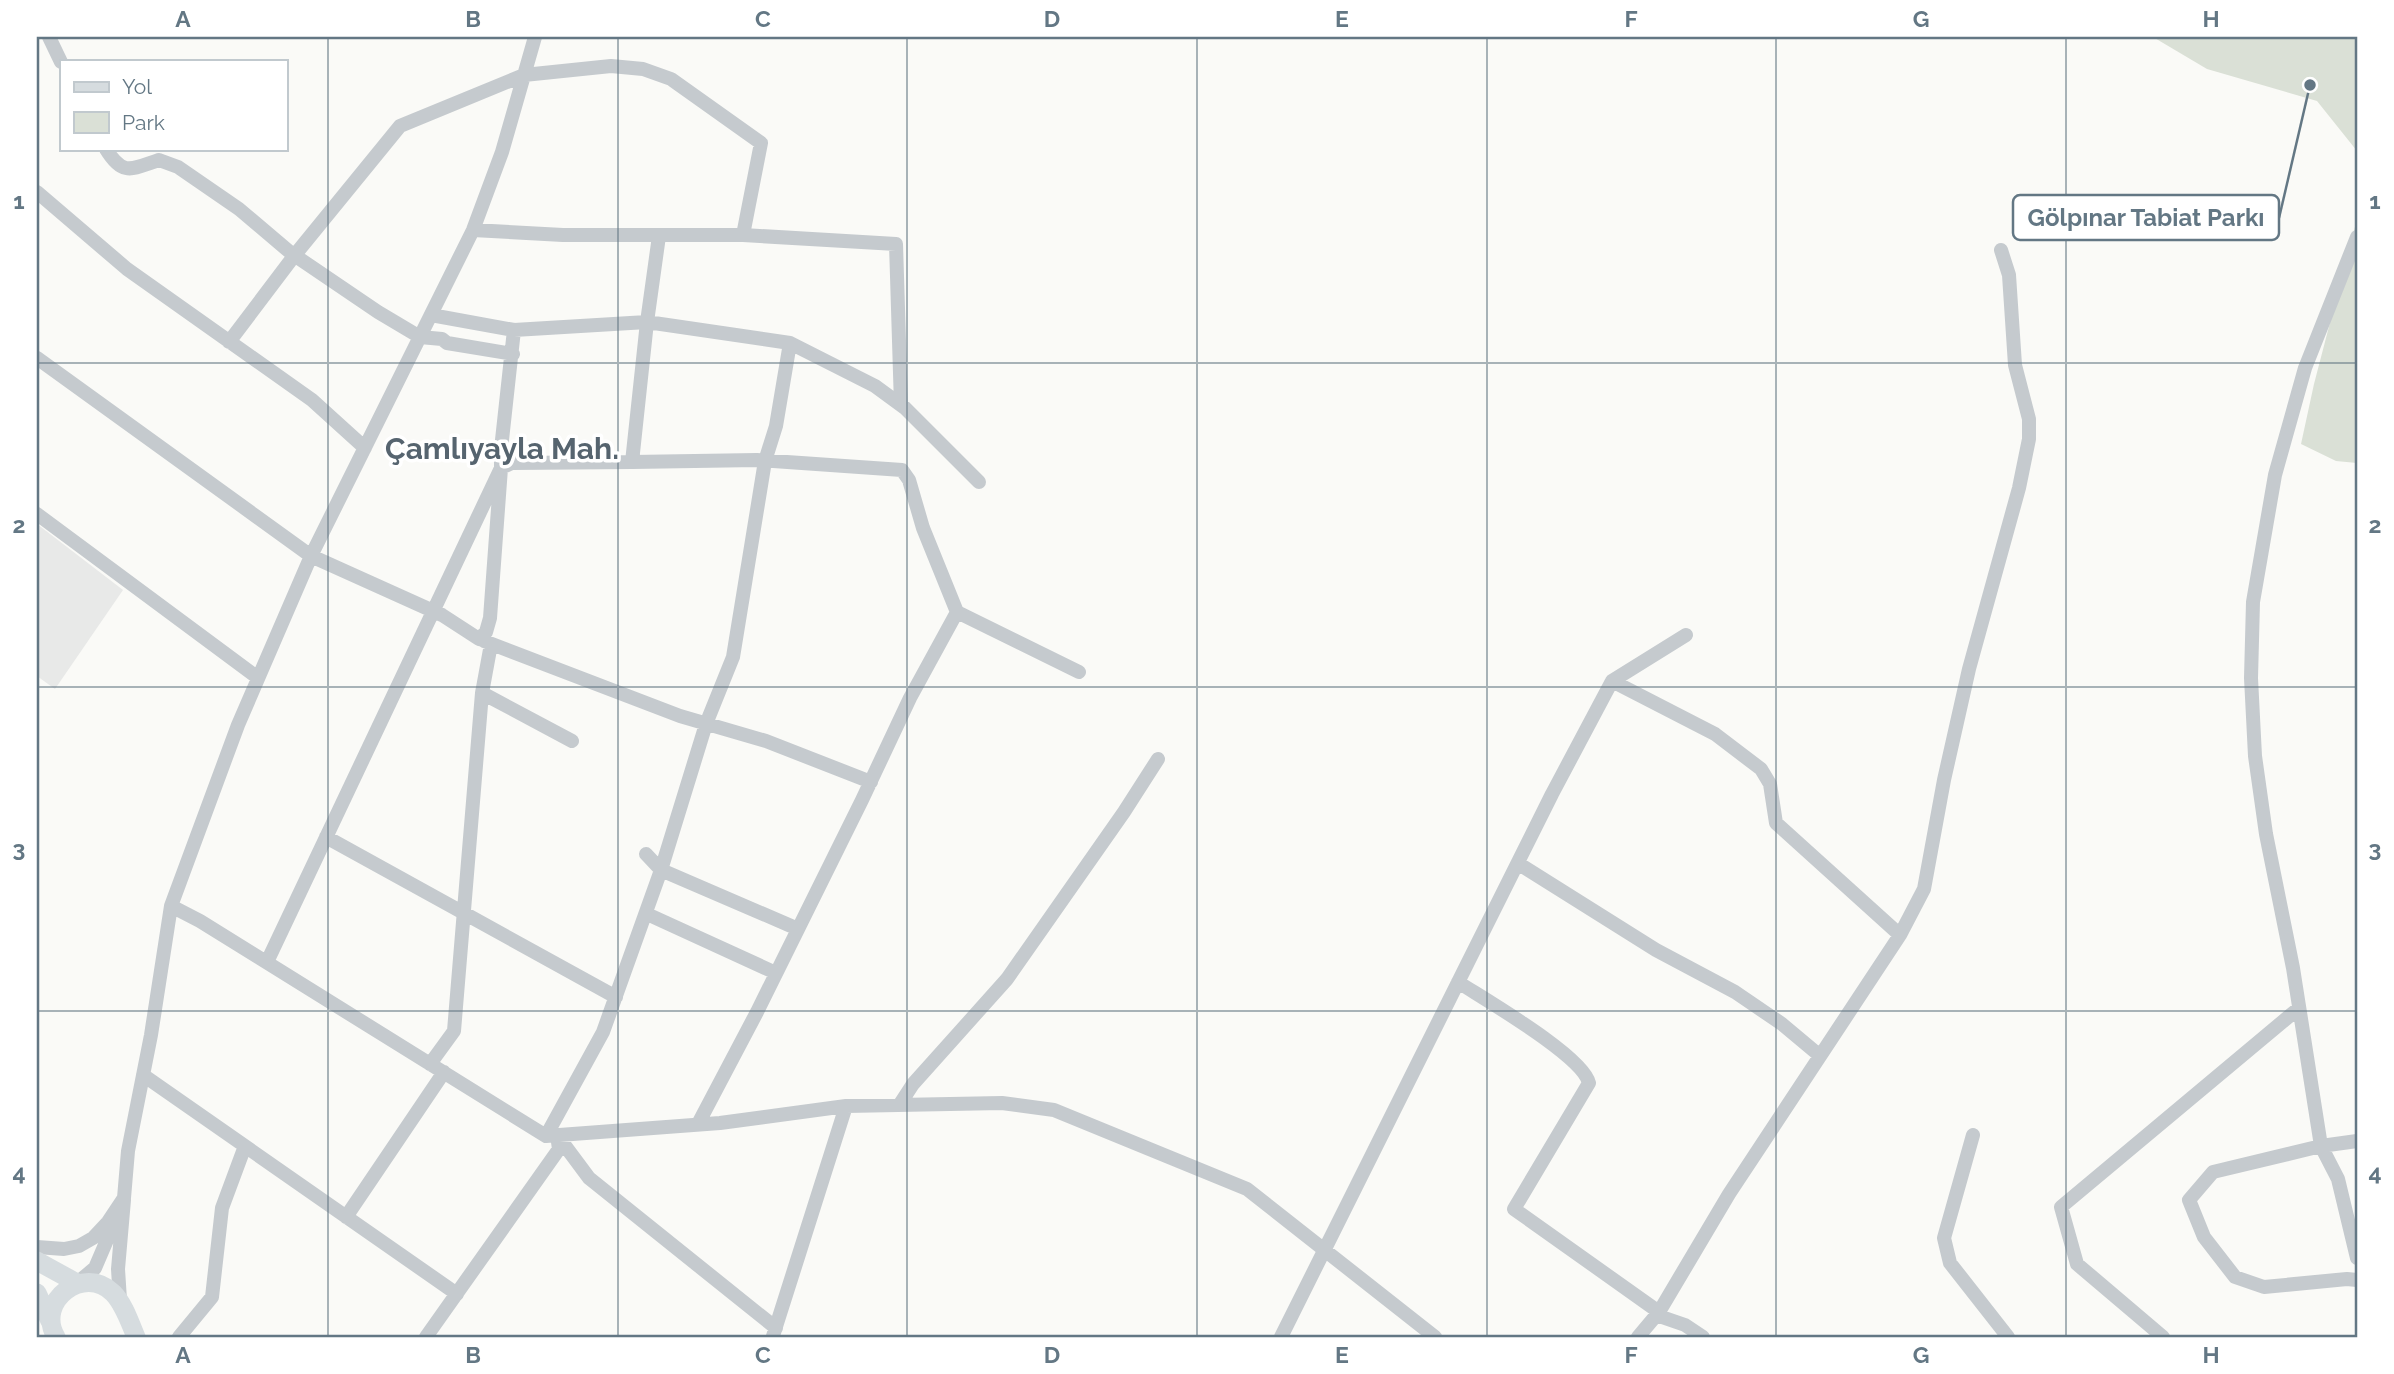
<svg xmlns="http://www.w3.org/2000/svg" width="2394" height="1374" font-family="Raleway,sans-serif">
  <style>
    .built { fill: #e8e9e8 }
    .green { fill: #dae0d6 }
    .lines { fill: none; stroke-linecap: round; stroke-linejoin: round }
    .minor { stroke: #c5cace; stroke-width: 14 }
    .major { stroke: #d6dcdf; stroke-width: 19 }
    .grid { fill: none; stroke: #637784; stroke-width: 2; stroke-opacity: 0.55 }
    .labels { text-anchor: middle; stroke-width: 7; stroke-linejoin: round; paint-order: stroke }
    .district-label { font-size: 30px; font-weight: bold; fill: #56646f; stroke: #fff }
    .leader { fill: none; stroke: #637784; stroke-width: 2.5 }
    .callout-dot { fill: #637784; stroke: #fff; stroke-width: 2.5 }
    .callout { fill: #fff; stroke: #637784; stroke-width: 2.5 }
    .callout-label { font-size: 24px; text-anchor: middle; font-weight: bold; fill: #637784 }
    .neatline { fill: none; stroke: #637784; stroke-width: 2.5 }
    .grid-label { font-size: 23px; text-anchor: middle; font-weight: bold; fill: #637784 }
  </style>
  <rect width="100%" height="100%" fill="#fafaf7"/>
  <path class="built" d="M37,524L123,590L55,689L37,676Z"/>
  <path class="green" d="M2153,37H2357V151L2317,101L2207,69Z
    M2357,219V463L2336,461L2301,444L2314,384Z"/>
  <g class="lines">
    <path class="minor" d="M49,37L61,62
      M106,149C123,177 132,169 159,160L178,167L239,209L291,253L378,312L420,337L442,339L447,343L513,354
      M37,192L127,269L312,400L365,448
      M743,235L896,244L901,405
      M2357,237L2305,368L2275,475L2253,602L2251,678L2255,756L2266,834L2293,968L2321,1146L2338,1179L2357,1258
      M514,330L647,322L659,236
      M229,342L294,256L400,126L524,75L611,66L643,69L671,79L761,143L743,235H563L473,230
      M790,343L776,426L765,461L733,657L706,724L661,870L798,929
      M37,358L311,556L442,615L479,639L486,632L490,618L501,468L512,463L632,462L647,322L790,343L875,386L905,408L979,482
      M632,462L757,460L902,470L909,480L923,528L957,612L1079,672
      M37,514L258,678
      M484,641L680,716L766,741L871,782
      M1612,681L1715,734L1761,769L1770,784L1776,823L1900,935
      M482,693L572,741
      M326,837L616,997
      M1519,864L1656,950L1735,992L1782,1024L1819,1055
      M171,906L200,921L546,1136L720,1123L846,1106L1002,1103L1054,1110L1247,1189L1435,1337
      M647,914L776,973
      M267,962L501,468V449L514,330L431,315
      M1458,982C1484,999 1583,1056 1589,1083L1514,1209L1659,1312
      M430,1064L454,1031L482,693L491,644
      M143,1075L457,1294
      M900,1104L913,1084L1007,979L1124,812L1158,759
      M698,1124L757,1012L862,800L910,698L957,612
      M557,1135L589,1178L776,1328
      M1973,1135L1944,1238L1950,1263L2008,1337
      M546,1136L603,1032L661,870L646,854
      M2357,1141L2321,1146L2213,1172L2189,1200L2204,1237L2235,1277L2264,1287L2347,1279L2357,1280
      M346,1217L444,1072
      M37,1247L64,1249L79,1246L93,1238L108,1222L124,1198L128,1151L151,1035L171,906L238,725L311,556L473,230L502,152L535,37
      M77,1283L95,1268L116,1219
      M120,1300L118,1269L124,1200
      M1656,1315L1685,1325L1703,1337
      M773,1336L846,1106
      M179,1337L212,1297L222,1208L245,1146
      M426,1337L559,1149L557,1135
      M1281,1337L1552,794L1612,681L1686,635
      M1638,1337L1659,1312L1729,1194L1900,935L1924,889L1944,780L1969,669L2019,488L2029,439V419L2015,365L2009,275L2001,250
      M2163,1337L2077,1264L2061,1207L2299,1008"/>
    <path class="major" d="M37,1261L77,1283
      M37,1293L50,1321
      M56,1337C35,1301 84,1264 113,1293C124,1304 130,1323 136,1337"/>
  </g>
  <path class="grid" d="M328,37V1337M618,37V1337M907,37V1337M1197,37V1337M1487,37V1337M1776,37V1337M2066,37V1337M37,363H2357M37,687H2357M37,1011H2357"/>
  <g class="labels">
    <g class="district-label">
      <text x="502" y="459">Çamlıyayla Mah.</text>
    </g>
  </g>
  <path class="leader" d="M2310 85L2279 218"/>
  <circle class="callout-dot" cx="2310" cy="85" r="7"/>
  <rect class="callout" x="2013" y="195" width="266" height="45" rx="7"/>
  <g class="callout-label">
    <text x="2146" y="226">Gölpınar Tabiat Parkı</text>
  </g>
  <rect width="2394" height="1374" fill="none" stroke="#ffffff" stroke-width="77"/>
  <rect x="60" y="60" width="228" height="91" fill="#ffffff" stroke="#c1c9ce" stroke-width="2"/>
  <rect x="74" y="82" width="35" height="10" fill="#d6dcdf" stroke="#c1c9ce" stroke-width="2"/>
  <text x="122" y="94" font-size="21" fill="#637784">Yol</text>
  <rect x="74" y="112" width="35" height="21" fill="#dae0d6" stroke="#c1c9ce" stroke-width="2"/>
  <text x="122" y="130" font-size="21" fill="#637784">Park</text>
  <rect x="38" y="38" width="2318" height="1298" class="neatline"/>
  <g class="grid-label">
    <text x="183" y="27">A</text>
    <text x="473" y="27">B</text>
    <text x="763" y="27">C</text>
    <text x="1052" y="27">D</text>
    <text x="1342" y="27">E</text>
    <text x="1631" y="27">F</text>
    <text x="1921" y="27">G</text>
    <text x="2211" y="27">H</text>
    <text x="19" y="209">1</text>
    <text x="2375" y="209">1</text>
    <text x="19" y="533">2</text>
    <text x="2375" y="533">2</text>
    <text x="19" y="857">3</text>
    <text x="2375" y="857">3</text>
    <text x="19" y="1181">4</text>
    <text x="2375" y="1181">4</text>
    <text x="183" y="1363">A</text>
    <text x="473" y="1363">B</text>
    <text x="763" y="1363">C</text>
    <text x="1052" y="1363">D</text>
    <text x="1342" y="1363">E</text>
    <text x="1631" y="1363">F</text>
    <text x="1921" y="1363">G</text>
    <text x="2211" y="1363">H</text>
  </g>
</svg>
